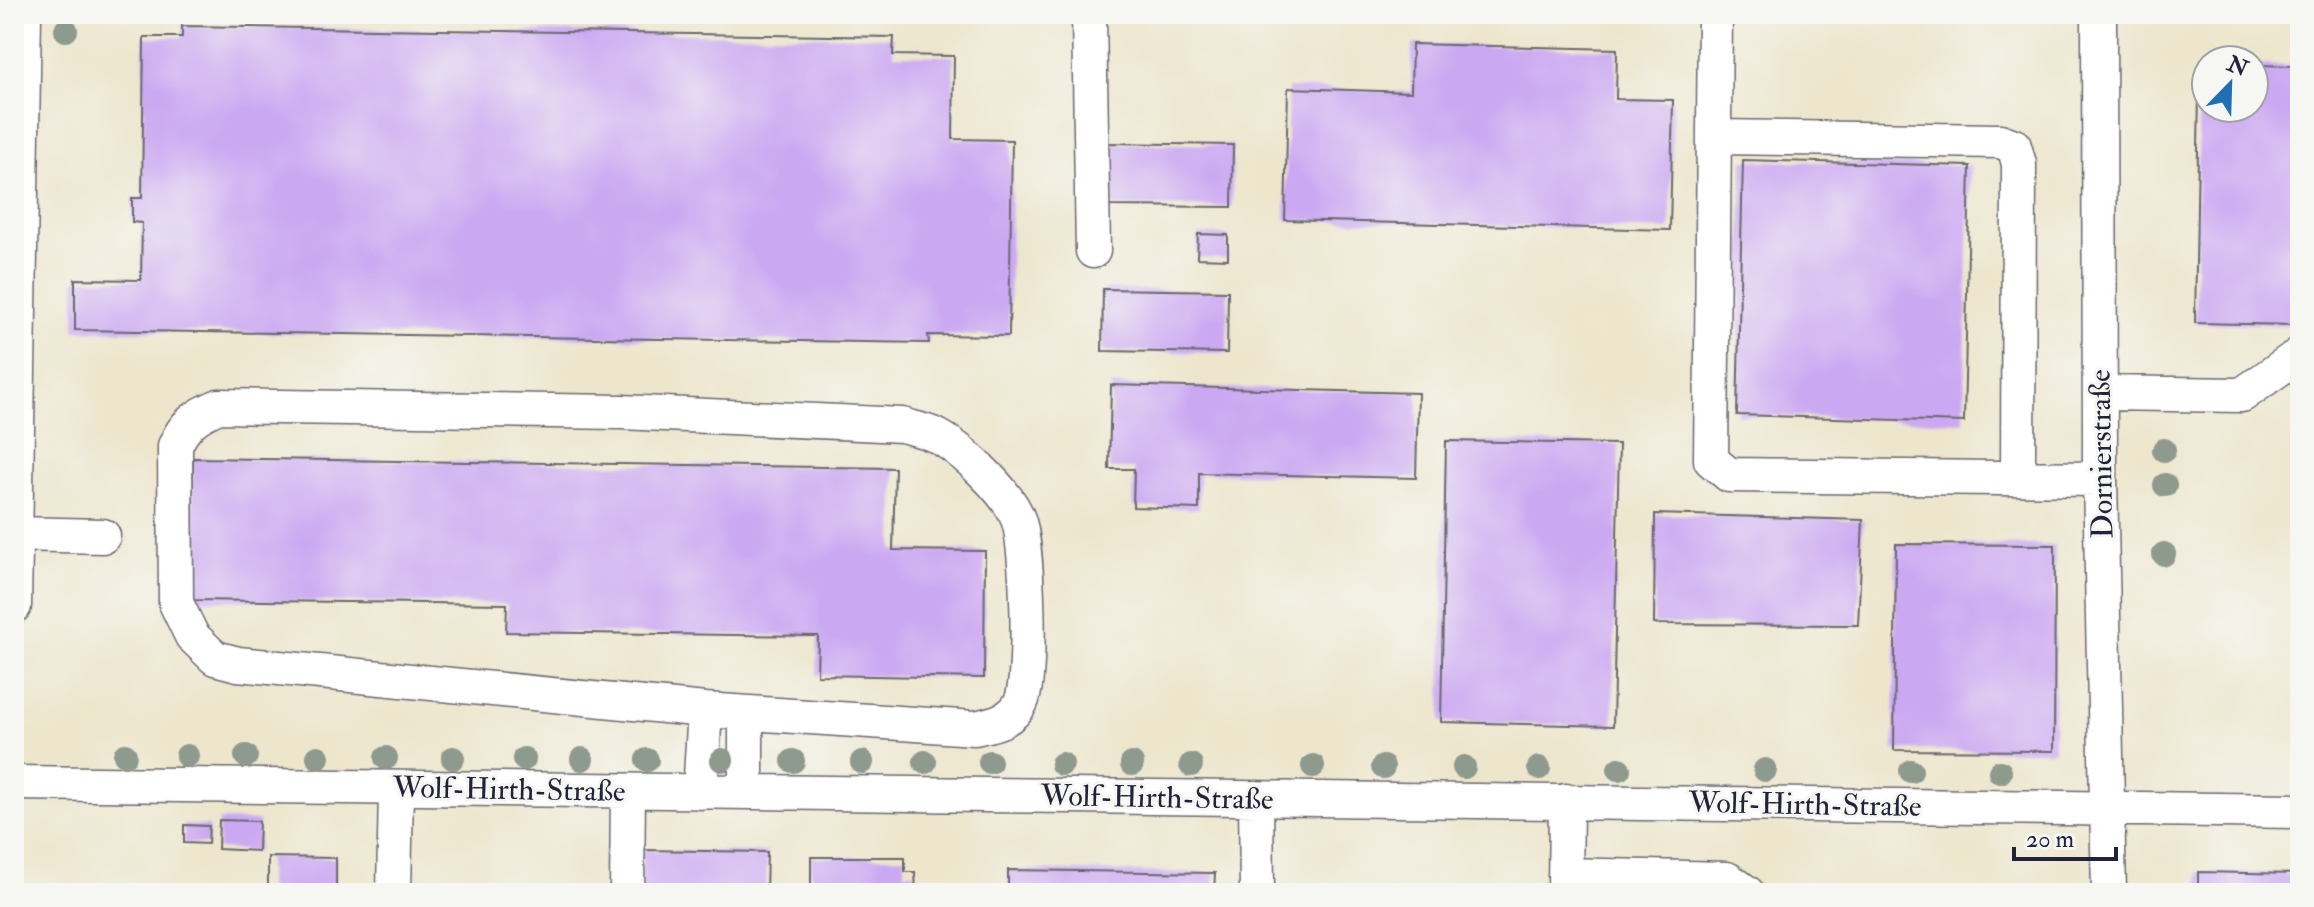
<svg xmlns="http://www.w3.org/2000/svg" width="2314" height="907" font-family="'IM FELL Double Pica',serif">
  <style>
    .building { fill: #cba8f2 }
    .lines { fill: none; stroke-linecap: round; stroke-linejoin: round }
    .minor-casing { stroke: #69676e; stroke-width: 37 }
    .minor { stroke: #fff; stroke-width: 34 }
    .tree { fill: #8e9a8e }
    .labels { text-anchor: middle; stroke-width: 6; stroke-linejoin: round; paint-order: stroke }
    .street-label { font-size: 30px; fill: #22223b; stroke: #f6f6f2 }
  </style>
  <rect width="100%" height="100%" fill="#f6f6f2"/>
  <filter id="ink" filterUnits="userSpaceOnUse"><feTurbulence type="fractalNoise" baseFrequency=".0125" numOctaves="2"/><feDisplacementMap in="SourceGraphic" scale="16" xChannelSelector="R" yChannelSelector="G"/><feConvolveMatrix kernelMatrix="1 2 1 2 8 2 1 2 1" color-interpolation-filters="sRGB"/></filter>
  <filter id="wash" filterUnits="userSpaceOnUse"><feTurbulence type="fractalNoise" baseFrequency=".006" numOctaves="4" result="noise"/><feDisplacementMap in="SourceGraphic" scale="32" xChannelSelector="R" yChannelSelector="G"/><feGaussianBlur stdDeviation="1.8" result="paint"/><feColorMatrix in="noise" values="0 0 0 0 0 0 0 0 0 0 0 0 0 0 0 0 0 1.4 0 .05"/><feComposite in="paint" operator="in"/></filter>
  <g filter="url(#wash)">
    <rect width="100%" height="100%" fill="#ede6cd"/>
    <g id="blocks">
      <path class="building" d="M182,26L894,37L893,55L954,56L953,139L1012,140L1009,336L928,335L929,343L75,330V279L141,280L142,223L132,222V198H142L144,37H182Z
        M1412,44L1617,49L1616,99L1673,100L1670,230L1285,220L1288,88L1411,92Z
        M2256,65L2300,66V325L2195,323L2199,92H2206V108H2254Z
        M1108,143L1233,145L1232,207L1107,206Z
        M1743,160L1970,166L1964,422L1737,415Z
        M1198,234L1228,235V259L1197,258Z
        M1103,289L1228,291L1227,353L1102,351Z
        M1111,385L1418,393L1416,478L1199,473V509L1133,507L1134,469H1109Z
        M1446,441L1619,444L1613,726L1441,722Z
        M193,458L895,468L893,550L985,551L984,678L817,675L818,636L506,632L507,604L192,600Z
        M1655,514L1863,520L1858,625L1654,624Z
        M1896,544L2055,545L2054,751L1894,750Z
        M219,820L259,821L258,851L218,849Z
        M184,825L209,826L208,844L184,843Z
        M642,850L767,852L766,893H642Z
        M268,857L336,858V893H268Z
        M811,857H905V872H915L916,893H811Z
        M1008,870L1215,873L1214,893H1008Z
        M2198,872L2300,874V893H2198Z"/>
    </g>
  </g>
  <g filter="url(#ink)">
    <use href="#blocks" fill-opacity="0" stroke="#69676e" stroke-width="2"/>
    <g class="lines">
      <defs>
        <path id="minor" d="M1089,14L1093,251
          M1715,14L1711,460L1729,475L2100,479
          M2099,14L2100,479L2109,893
          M1714,137L2000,141L2014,146L2019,164L2018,478
          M2100,393L2242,395L2300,354
          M15,534L103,536
          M14,606L24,14
          M14,783L2300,811
          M700,792L705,710L238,664L215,658L192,636L176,603L175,446C184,424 197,415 219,406L621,412L902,425C913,428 927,431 937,436C962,449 1008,492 1018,519C1028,544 1032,679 1021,702C1012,721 993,724 975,728L705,710
          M746,792V713
          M1256,798L1257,893
          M1565,875L1727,879L1747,893
          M394,893L396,788
          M627,893L628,791
          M1565,893L1566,801"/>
      </defs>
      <use href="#minor" class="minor-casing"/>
      <use href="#minor" class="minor"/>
    </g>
    <g class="tree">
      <circle cx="66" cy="30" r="12"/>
      <circle cx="2164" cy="450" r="12"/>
      <circle cx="2165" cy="485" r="12"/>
      <circle cx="2164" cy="554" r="12"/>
      <circle cx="125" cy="755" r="12"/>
      <circle cx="187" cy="756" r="12"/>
      <circle cx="246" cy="756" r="12"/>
      <circle cx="318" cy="757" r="12"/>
      <circle cx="386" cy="758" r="12"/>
      <circle cx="453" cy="758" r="12"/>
      <circle cx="524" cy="759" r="12"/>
      <circle cx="582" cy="759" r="12"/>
      <circle cx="647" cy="760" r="12"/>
      <circle cx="722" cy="760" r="12"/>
      <circle cx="793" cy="761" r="12"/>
      <circle cx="862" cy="762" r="12"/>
      <circle cx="925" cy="762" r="12"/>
      <circle cx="990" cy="762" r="12"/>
      <circle cx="1062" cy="764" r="12"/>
      <circle cx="1132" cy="764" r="12"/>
      <circle cx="1191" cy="765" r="12"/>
      <circle cx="1313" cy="766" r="12"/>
      <circle cx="1383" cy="767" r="12"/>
      <circle cx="1464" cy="767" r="12"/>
      <circle cx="1539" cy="768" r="12"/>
      <circle cx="1619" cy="769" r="12"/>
      <circle cx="1765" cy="770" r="12"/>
      <circle cx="1911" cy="771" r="12"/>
      <circle cx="2000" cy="772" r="12"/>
    </g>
  </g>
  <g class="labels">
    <g class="street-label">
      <text transform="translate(2101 454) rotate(-91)" y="10">Dornierstraße</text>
      <text transform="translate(509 789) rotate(1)" y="10">Wolf-Hirth-Straße</text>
      <text transform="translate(1157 797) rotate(1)" y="10">Wolf-Hirth-Straße</text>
      <text transform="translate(1805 804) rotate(1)" y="10">Wolf-Hirth-Straße</text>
    </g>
  </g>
  <rect width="2314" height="907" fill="none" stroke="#f6f6f2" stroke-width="48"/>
  <g transform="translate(2230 84) rotate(23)"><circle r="38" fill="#f6f6f2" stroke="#a1a1a9" stroke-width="2"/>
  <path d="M0-6L14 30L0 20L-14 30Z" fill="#1f6fb2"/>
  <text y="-12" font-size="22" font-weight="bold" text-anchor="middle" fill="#22223b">N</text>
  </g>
  <path d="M2014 847v12h102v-12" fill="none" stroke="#22223b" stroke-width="4"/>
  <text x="2026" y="847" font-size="24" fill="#22223b" stroke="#f6f6f2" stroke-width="6" paint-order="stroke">20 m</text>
</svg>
